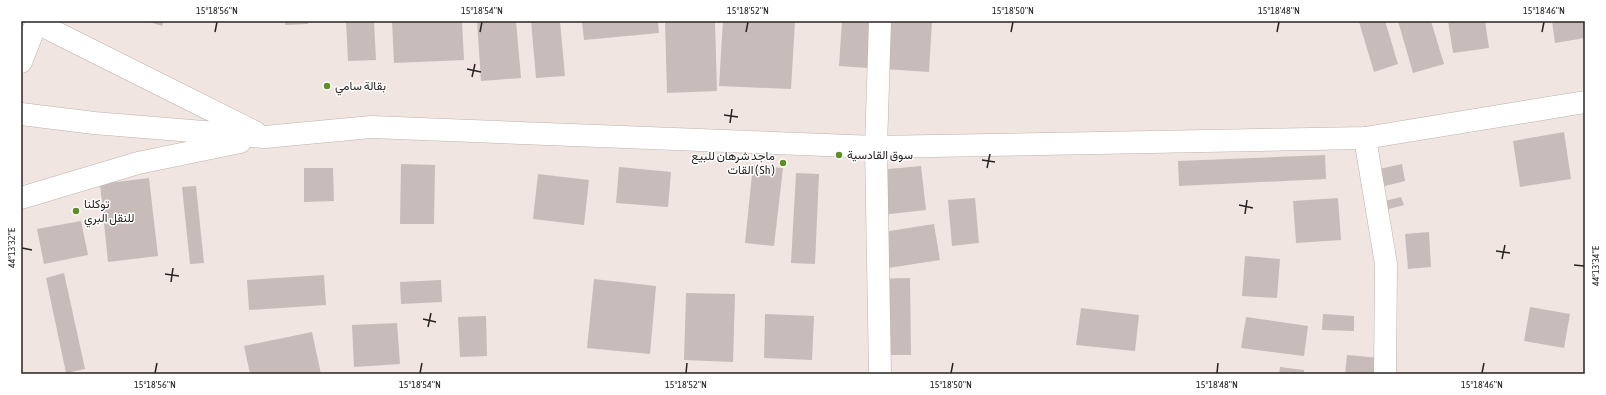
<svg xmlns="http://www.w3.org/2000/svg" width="1606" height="395" font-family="'Asap Condensed',Vazirmatn,sans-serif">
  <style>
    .building { fill: #c8bcba }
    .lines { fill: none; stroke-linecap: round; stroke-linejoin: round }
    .street-casing { stroke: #bdb2ae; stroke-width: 23 }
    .secondary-casing { stroke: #bdb2ae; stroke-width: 23 }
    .primary-casing { stroke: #bdb2ae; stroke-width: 23 }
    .street { stroke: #fff; stroke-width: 22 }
    .secondary { stroke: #fff; stroke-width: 22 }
    .primary { stroke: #fff; stroke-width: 22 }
    .ticks { fill: none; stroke: #272322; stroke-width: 1.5 }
    .poi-dot { fill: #5c8f28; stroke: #fff; stroke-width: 1.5 }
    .labels { text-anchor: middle; stroke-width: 3; stroke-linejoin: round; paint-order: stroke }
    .poi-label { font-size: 12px; fill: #272322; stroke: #fff; text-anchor: start }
    .neatline { fill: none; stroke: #272322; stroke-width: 1.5 }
    .ticks-label { font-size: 10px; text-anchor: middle; fill: #272322 }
  </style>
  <rect width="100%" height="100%" fill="#f0e5e0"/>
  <path class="building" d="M146,21H164L162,26Z
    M285,21H308V24L285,25Z
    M346,21H374L376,60L348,61Z
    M392,21H462L464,60L394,63Z
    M477,21H516L521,78L481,81Z
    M531,21H560L565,76L536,78Z
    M582,21H658L659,33L584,40Z
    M665,21H715L717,91L667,93Z
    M723,21H795L791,89L719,86Z
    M842,21H932L929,72L839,66Z
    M1360,21H1385L1398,64L1374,72L1359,22Z
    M1398,21H1431L1444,64L1413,73Z
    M1448,21H1485L1489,48L1453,53Z
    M1552,21H1585V38L1555,43Z
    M1564,132L1571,179L1520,187L1513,141Z
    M1325,155L1326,179L1179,186L1178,161Z
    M401,164L435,165L434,224H400Z
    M1402,164L1405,181L1365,191L1361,173Z
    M753,165L783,168L774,246L745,243Z
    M921,166L926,210L872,216L867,171Z
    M619,167L671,172L668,207L616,203Z
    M304,168H333L334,201L304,202Z
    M796,173L819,174L815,264L791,263Z
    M538,174L589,180L584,225L533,219Z
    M149,178L158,256L108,262L100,184Z
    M196,186L204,263L190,264L182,187Z
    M1401,197L1404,205L1370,214L1368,205Z
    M975,198L979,243L952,246L948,200Z
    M1338,198L1341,240L1296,243L1293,201Z
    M81,221L88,255L44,264L37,229Z
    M934,224L940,260L875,270L870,234Z
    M1429,232L1431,267L1408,269L1405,234Z
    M1245,256L1280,259L1277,298L1242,296Z
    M64,273L85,369L66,373L46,278Z
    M324,275L326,305L249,310L247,280Z
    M910,278L911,355H869L868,279Z
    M594,279L656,286L650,354L587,348Z
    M441,280L442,302L401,304L400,282Z
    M686,293L735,294L733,362L684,360Z
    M1530,307L1570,314L1564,348L1524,341Z
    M1081,308L1139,315L1135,351L1076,345Z
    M765,314L814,316L812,360L764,358Z
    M1323,314L1354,316V331L1322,330Z
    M486,316L487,356L460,357L458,317Z
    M1246,317L1308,326L1304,356L1241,348Z
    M397,323L400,364L354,367L352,325Z
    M312,332L321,374H250L244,346Z
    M1347,355L1392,359L1390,374H1345Z
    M1280,367L1304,370V374H1279Z"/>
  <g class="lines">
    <defs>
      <path id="street" d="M880,21L876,147L880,374
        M1365,138L1386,264L1385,374"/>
      <path id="secondary" d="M37,23L255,132
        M21,114L94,123L265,137L371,127L876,147L1365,138L1585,102
        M21,198L138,163L240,142"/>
      <path id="primary" d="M21,62L37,21"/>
    </defs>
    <use href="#street" class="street-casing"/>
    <use href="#secondary" class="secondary-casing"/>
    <use href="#primary" class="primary-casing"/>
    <use href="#street" class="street"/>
    <use href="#secondary" class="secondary"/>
    <use href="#primary" class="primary"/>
  </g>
  <path class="ticks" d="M215,32L217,22M480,32L482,22M746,32L748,22M1011,32L1013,22M1277,32L1279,22M1542,32L1544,22M467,69L481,72M472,77L475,64M724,115L738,117M730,123L732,109M982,160L995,162M987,168L990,154M1239,205L1253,208M1245,214L1247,200M22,248L32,250M1496,251L1510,253M1502,259L1505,245M1574,265L1584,266M165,274L179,276M171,282L173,268M423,319L436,322M428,327L431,313M155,373L157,363M420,373L422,363M686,373L687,363M951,373L953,363M1217,373L1218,363M1482,373L1484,363"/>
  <g class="poi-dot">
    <circle cx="327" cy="86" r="4"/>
    <circle cx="839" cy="155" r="4"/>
    <circle cx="783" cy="163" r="4"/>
    <circle cx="76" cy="211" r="4"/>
  </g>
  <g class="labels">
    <g class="poi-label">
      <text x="335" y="90">بقالة سامي</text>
      <text x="847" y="159">سوق القادسية</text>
      <text x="775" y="160" text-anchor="end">ماجد شرهان للبيع<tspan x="775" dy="14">القات ( Sh )</tspan></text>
      <text x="84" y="208">توكلنا<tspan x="84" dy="14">للنقل البري</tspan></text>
    </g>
  </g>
  <rect width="1606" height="395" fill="none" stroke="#ffffff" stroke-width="44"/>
  <rect x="22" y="22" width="1562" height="351" class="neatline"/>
  <g class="ticks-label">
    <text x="217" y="14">15°18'56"N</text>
    <text x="482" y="14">15°18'54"N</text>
    <text x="748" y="14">15°18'52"N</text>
    <text x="1013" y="14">15°18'50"N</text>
    <text x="1279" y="14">15°18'48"N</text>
    <text x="1544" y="14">15°18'46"N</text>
    <text transform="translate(11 248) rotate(-90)" y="4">44°13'32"E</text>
    <text transform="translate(1595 266) rotate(-90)" y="4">44°13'34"E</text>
    <text x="155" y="388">15°18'56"N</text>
    <text x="420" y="388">15°18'54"N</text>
    <text x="686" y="388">15°18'52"N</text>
    <text x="951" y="388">15°18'50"N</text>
    <text x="1217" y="388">15°18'48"N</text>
    <text x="1482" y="388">15°18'46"N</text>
  </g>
</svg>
